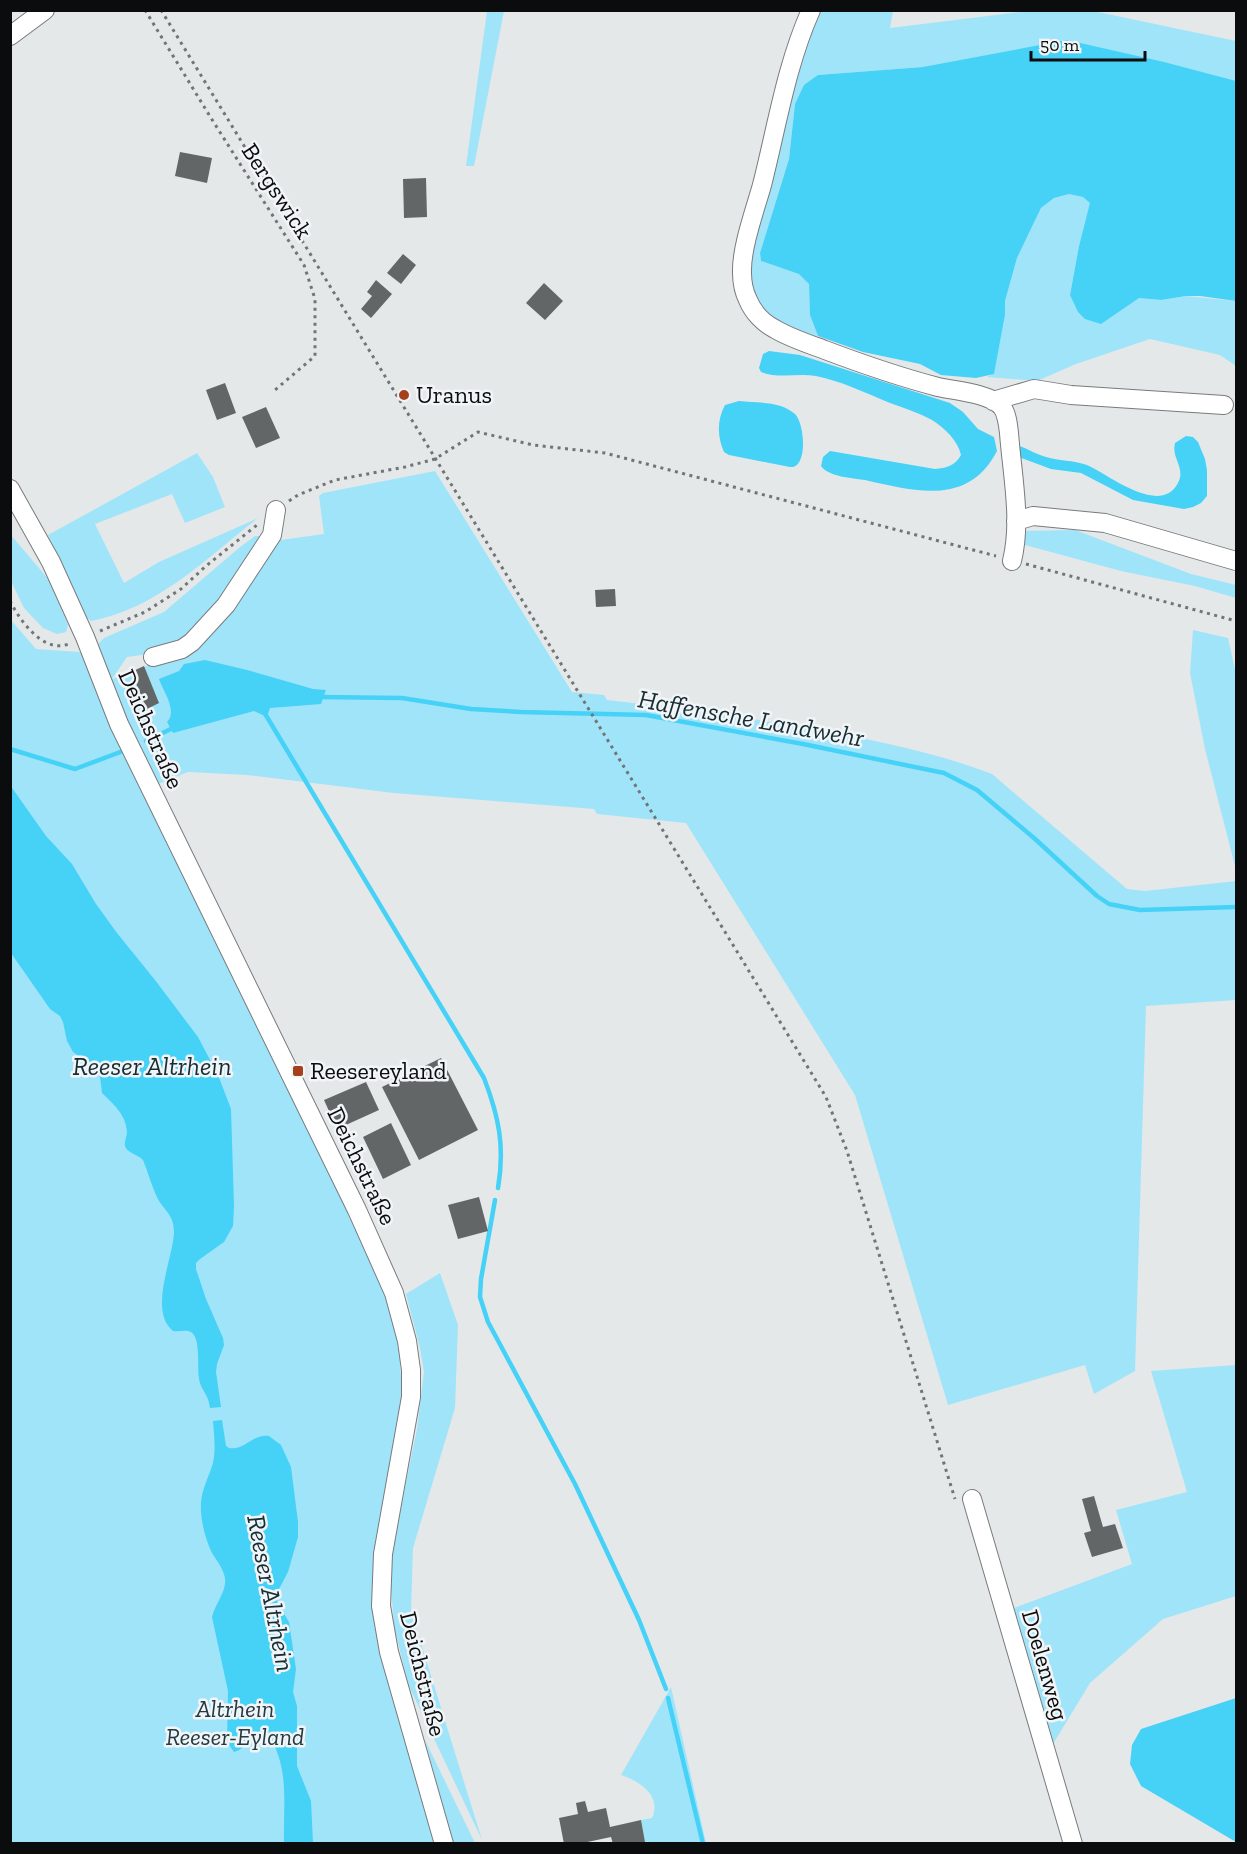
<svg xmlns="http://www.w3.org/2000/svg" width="1247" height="1854" font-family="'Zilla Slab',serif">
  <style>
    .green { fill: #a0e4fa }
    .water { fill: #46d1f7 }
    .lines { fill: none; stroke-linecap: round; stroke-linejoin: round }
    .stream { stroke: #46d1f7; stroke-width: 4.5 }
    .building { fill: #626667 }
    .minor-casing { stroke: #787b7d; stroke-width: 20 }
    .path { stroke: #727475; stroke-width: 3; stroke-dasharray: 3 4.5; stroke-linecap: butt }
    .minor { stroke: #fff; stroke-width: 18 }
    .poi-dot { fill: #a63f1b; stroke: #f1f5f7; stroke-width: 2 }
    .labels { text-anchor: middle; stroke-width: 5; stroke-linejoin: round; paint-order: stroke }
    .street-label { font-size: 24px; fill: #0b0c0d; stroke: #f1f5f7 }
    .poi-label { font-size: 24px; fill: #0b0c0d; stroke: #f1f5f7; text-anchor: start }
    .park-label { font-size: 24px; font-style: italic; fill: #233a41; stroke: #f1f5f7 }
    .water-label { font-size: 26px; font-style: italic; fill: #162d34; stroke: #f1f5f7 }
  </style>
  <rect width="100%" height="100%" fill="#e4e8e9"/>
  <path class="green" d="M487,11H504L474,166H466Z
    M820,11H893L890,28L1029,11H1093L1236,41V81L923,67L818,75L795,104L789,159L760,253L761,261L800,274L809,284L810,315L818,336C804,335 795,332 783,325C756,309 751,299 748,269C768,182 783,92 820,11Z
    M1069,194L1083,197L1091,203L1079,246L1070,295L1133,301L1139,298L1161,300L1186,296L1236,301V366L1220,355L1150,339L1076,364L1037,381L987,377L994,373L1005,315V301L1017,258L1041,208L1054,198Z
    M197,453L213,477L225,507L185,523L172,494L95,524L124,583L159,562L258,518C207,558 157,609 91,621L85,616L48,535Z
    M435,471L572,692L604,695L607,700C674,707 740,716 806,728C869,739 932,751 992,774L1127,889L1145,891L1236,881V1000L1146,1006L1135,1371L1094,1394L1085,1365L948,1405L855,1095L686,823L597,814L594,809L394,793L247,775L188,772L142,790L383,1284L394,1319L400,1356L402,1402L375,1549L401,1726L434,1843H11L10,619L36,649L80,652L95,685L99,643L104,638L164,612L240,547L255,536H265L220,605L182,643L148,654L127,657L112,679L184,652L274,541L324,534L319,496L323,493Z
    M1075,530L1191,574L1236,585V598L1195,586L1121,571L1025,545L1022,531Z
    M10,534L50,581L68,625L66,632L57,634L43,628L24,608L11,581Z
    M1193,630L1228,638L1236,674V870L1205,749L1190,673Z
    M440,1273L458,1325L455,1408L413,1548L411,1611L482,1840L408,1684L394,1626L391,1587L393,1545L417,1429L424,1372L420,1348L406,1294Z
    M1236,1365V1596L1163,1619L1090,1683L1053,1744L1011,1609L1132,1564L1116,1510L1187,1492L1151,1371Z
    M671,1687L706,1843H635L645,1842L641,1820L652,1818C662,1796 640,1781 621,1775Z
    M425,1740L475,1843H453Z"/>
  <path class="water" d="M1067,40L1164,62L1236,81V301L1200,296H1186L1161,300L1139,298L1101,324L1085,319L1078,312L1070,295L1079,246L1090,203L1083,197L1069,194L1054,198L1041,208L1017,258L1005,301V315L994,374L976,378L941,375L920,364L863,352L818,336L810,315L809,284L799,274L761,261L760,253L789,159L795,104L804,85L818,75L923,67Z
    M769,351L800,355L950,403L963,412L978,429L994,437L997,451C968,507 914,491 865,480C852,478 829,477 821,466L823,457L830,451L935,469C946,468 955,466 961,455C958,441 945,428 932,420C919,413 904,408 890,403C866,393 841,381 816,376C798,373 778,379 761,372L759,368L763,354Z
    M739,401C757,403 781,401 795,414C805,424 808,469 790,467L729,455L724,452C717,436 717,420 725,405Z
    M1186,436L1193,437L1198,442L1205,459L1207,470V496L1201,503L1193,507L1184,509L1133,500L1081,473L1051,469L1016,456L1015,445C1026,447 1035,454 1046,457C1059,461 1073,460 1087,465C1108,474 1160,517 1178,483C1186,468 1171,458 1175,443Z
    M205,660L247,670L313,689L326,690L321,704L270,708L267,717L254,711L173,733L167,722C178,711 163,691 159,679L179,671L184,664Z
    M10,785L46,836L72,864L96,904L117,933L155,980L198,1037L218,1075L231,1109L234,1206L233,1226L224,1242L200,1259L196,1263V1269L206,1299L223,1338L224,1345L217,1364L216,1372L221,1407L210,1408C208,1392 200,1390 199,1378C197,1367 201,1338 191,1332C186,1329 179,1332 173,1331C148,1310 173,1260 174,1232C174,1213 163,1211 156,1195C151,1184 148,1172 143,1160C139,1155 127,1153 125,1146C124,1142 127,1136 127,1132C126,1114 113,1104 102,1093L100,1077L87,1062L73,1052L67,1041L63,1022L60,1016L50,1009L11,953Z
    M222,1420L226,1446L229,1448C245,1451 251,1434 269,1436L281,1445L291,1467L298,1522V1537L288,1572L279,1589L277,1602L289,1622L296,1669L293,1692L297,1706V1766L311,1801L313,1843H284C283,1810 289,1776 274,1745C251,1731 250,1747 234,1752L227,1742L228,1691L212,1617C215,1604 227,1591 225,1578C223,1568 217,1561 212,1553C205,1539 200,1518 201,1503C202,1488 209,1477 213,1463C216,1449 214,1435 213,1421Z
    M1236,1698V1842L1141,1786L1130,1764L1132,1745L1141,1729Z"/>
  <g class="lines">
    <path class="stream" d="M318,697L402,698L471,709L521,712L646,715L803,744L944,773L977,790L1034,838L1097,896L1109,904L1140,910L1236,907
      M264,712L484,1078C499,1117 505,1147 498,1188
      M146,741L175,727
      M10,749L75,769L123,751
      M495,1200L481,1279L480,1297L488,1322L575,1484L639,1620L666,1689
      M668,1698L703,1844"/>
  </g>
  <path class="building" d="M180,152L212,158L207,183L175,176Z
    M426,178L427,217L404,218L403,179Z
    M403,254L416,265L401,284L387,273Z
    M376,280L392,294L371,318L361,309L372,296L367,292Z
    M544,283L563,301L545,320L526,303Z
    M225,383L236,413L217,420L206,390Z
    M266,407L280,438L256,448L242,417Z
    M615,589L616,606L596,607L595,590Z
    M144,666L159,703L147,709L131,672Z
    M441,1058L478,1130L419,1160L382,1087Z
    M366,1082L379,1110L337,1129L324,1100Z
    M391,1123L411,1165L383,1179L363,1137Z
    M479,1197L488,1231L458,1239L448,1205Z
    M1094,1496L1103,1527L1115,1524L1123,1548L1092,1557L1084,1533L1091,1531L1082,1499Z
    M585,1801L588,1812L606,1808L610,1827L641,1820L645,1842L613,1844L611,1837L578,1844H564L559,1818L578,1814L576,1803Z"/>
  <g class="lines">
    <defs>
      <path id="minor" d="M811,10C786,66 777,126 762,185C755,210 741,248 742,273C742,282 744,292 748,300C753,312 763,323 775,329C790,338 809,344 825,350C862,364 900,377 938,387C955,391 989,393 1002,407C1007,414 1008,424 1009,433C1012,474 1022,520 1012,561
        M10,36L45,10
        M993,401L1034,389L1071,395L1224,405
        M10,489L51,562L85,637L119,724L357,1210L394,1293L407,1341L411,1370V1397L383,1554L381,1606L389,1652L444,1844
        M1016,521L1033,516L1105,523L1236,561
        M153,657L182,649L192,642L226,605L272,535L276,510
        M972,1499L1073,1844"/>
    </defs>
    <use href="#minor" class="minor-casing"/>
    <path class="path" d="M145,10L211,118L304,265L315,299V356L275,390
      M161,10L826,1097L847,1151L955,1499
      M289,501L298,495L335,480L405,467L435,459L478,432L533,445L605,453L996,556
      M1026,564L1236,621
      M10,601C18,617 35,641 53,645C59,647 66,645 72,643
      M100,631L145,612L181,589L206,566L257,525"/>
    <use href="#minor" class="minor"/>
  </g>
  <g class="poi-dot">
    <circle cx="404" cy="395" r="6"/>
    <rect x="292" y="1065" width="12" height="12" rx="3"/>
  </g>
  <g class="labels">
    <g class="street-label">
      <text transform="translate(277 191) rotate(57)" y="8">Bergswick</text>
      <text transform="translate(151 729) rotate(66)" y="8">Deichstraße</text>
      <text transform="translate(362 1166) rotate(64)" y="8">Deichstraße</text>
      <text transform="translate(1045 1665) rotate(74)" y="8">Doelenweg</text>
      <text transform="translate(423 1674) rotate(76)" y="8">Deichstraße</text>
    </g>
    <g class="poi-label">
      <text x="416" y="403">Uranus</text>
      <text x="310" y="1079">Reesereyland</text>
    </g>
    <g class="park-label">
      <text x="235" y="1717">Altrhein<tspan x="235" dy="28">Reeser-Eyland</tspan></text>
    </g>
    <g class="water-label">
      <text transform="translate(751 718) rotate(10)" y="9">Haffensche Landwehr</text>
      <text x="152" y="1075">Reeser Altrhein</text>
      <text transform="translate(271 1593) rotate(79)" y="9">Reeser Altrhein</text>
    </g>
  </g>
  <rect width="1247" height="1854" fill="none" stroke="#0b0c0d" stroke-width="24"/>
  <path d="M1031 51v9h114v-9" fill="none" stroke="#0b0c0d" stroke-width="3"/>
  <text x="1040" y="51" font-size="18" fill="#0b0c0d" stroke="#f1f5f7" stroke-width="4.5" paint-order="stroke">50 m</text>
</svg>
